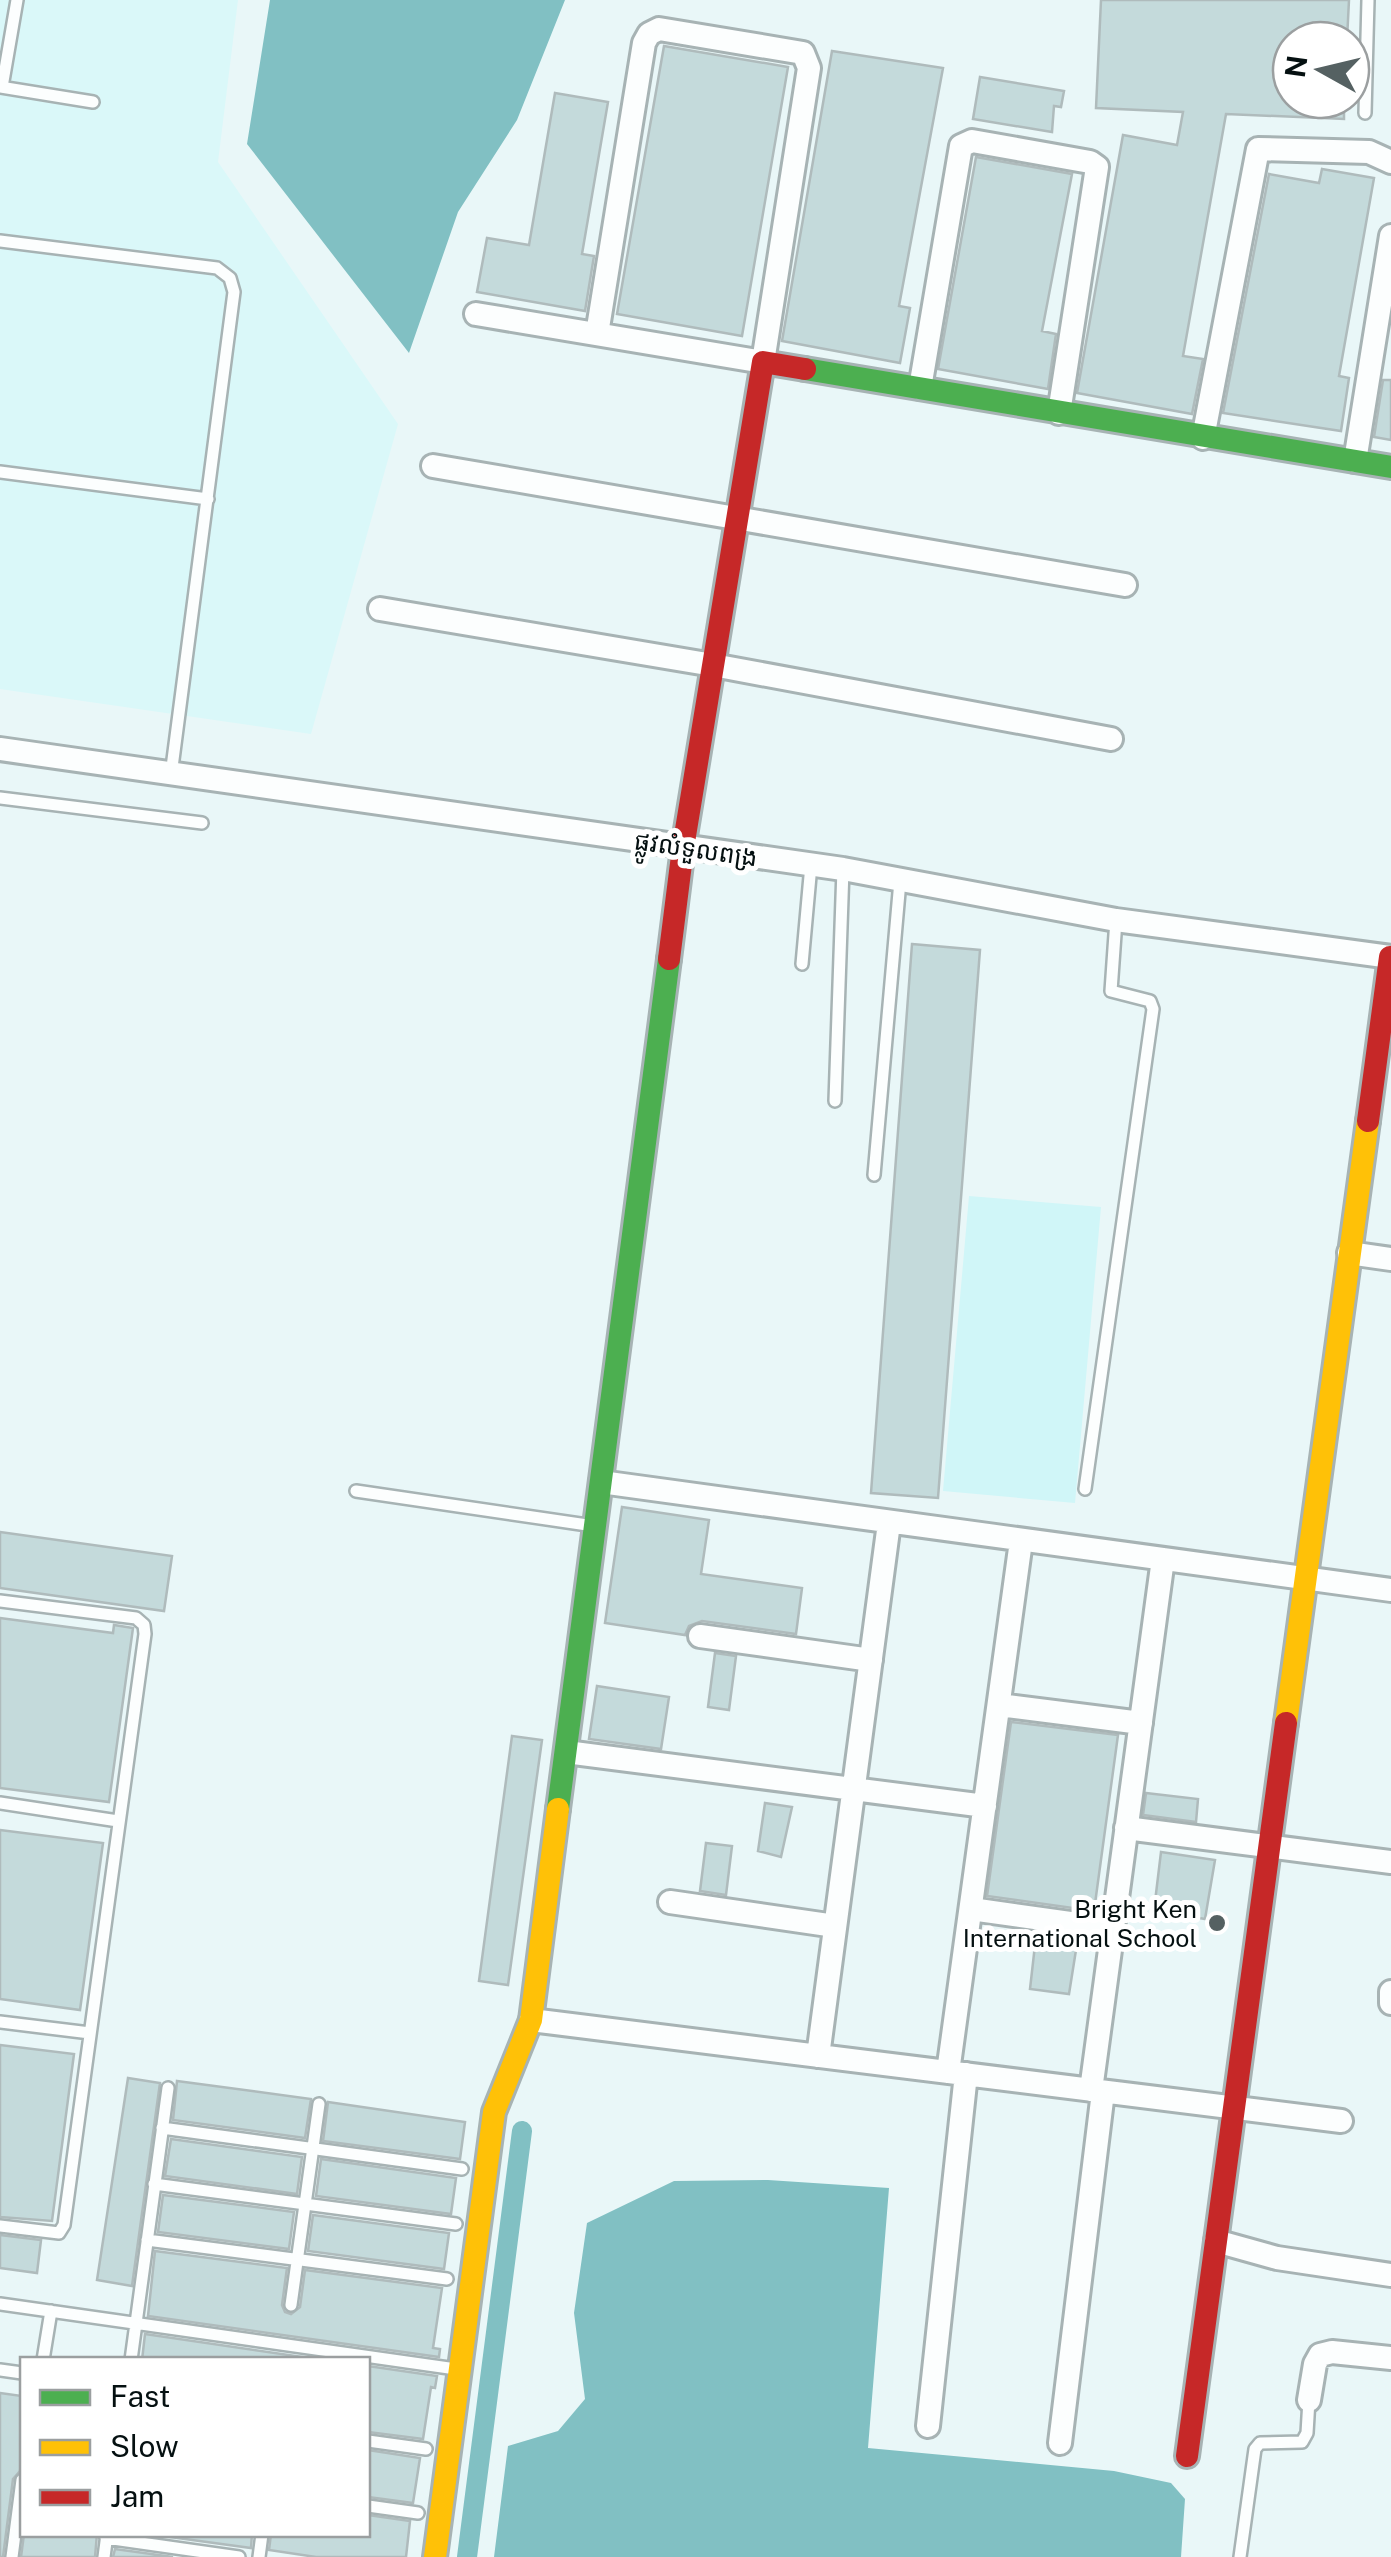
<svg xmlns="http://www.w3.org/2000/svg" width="1391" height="2557" font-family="'Public Sans','Noto Sans Khmer',sans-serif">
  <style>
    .built { fill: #daf8f9 }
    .green { fill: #d0f6f8 }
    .water { fill: #81c0c3 }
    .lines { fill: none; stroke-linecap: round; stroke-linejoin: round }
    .canal { stroke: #81c0c3; stroke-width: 20 }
    .building { fill: #c4dadb; stroke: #afbbbc; stroke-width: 2.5 }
    .lane-casing { stroke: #a7b3b4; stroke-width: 16 }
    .street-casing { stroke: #a7b3b4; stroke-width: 28 }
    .fast-casing { stroke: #a7b3b4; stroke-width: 28 }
    .slow-casing { stroke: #a7b3b4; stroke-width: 28 }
    .jam-casing { stroke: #a7b3b4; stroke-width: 28 }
    .lane { stroke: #fcfefe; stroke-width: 11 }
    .street { stroke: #fcfefe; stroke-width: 22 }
    .fast { stroke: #4caf50; stroke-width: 22 }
    .slow { stroke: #ffc107; stroke-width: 22 }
    .jam { stroke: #c62828; stroke-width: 22 }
    .poi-dot { fill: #556162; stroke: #fff; stroke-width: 4 }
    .labels { text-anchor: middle; stroke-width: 10; stroke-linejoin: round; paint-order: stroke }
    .street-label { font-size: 25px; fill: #051011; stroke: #fff }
    .poi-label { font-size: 25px; fill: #051011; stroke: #fff; text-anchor: end }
  </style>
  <rect width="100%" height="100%" fill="#e9f7f8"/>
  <path class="built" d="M0,0H238L218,162L398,424L311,734L0,689Z"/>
  <path class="green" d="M969,1196L1101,1207L1075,1503L943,1491Z"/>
  <path class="water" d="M270,0H565L517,120L458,212L409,353L247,144Z
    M768,2180L889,2188L868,2448L1114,2471L1171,2483L1185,2499L1181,2557H494L508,2446L558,2431L585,2399L574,2313L587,2223L674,2181Z"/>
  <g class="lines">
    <path class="canal" d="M467,2557L522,2131"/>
  </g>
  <path class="building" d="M1101,0H1349L1347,40H1291V100H1344V119L1226,114L1183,356L1203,359L1192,414L1077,393L1123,135L1177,145L1183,112L1096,108Z
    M664,46L788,67L742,336L617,314Z
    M832,51L943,68L899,306L910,308L900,363L782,341Z
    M980,77L1064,91L1061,107L1054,106L1052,132L973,119Z
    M555,93L608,102L582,254L594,256L585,311L477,292L487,238L529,245Z
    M976,157L1072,174L1042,331L1056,334L1048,389L938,369Z
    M1322,169L1374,178L1339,376L1349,378L1341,431L1223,413L1269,174L1319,183Z
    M1383,380H1391V440L1374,437Z
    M912,944L980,950L938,1498L871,1493Z
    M622,1507L709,1520L701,1574L802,1588L796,1634L702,1621L689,1626L685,1635L605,1623Z
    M0,1532L172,1556L164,1611L0,1588Z
    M0,1618L113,1633L114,1625L133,1628L109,1802L0,1788Z
    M715,1653L736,1656L729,1710L708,1707Z
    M597,1686L669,1697L661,1749L589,1739Z
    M1011,1722L1118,1735L1094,1911L987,1896Z
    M512,1736L542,1740L508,1985L479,1981Z
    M1146,1793L1198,1799L1196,1822L1143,1815Z
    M765,1803L792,1807L781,1857L758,1851Z
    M0,1830L103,1843L80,2010L0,1999Z
    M706,1843L732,1846L726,1895L700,1891Z
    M1161,1852L1215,1860L1205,1919L1154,1910Z
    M1035,1945L1076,1950L1069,1994L1030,1989Z
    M0,2045L74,2054L52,2221L0,2217Z
    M128,2078L160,2083L132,2286L97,2280Z
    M177,2081L311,2099L305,2138L173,2120Z
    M328,2102L465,2122L460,2159L323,2141Z
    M171,2139L302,2157L297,2194L165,2176Z
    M321,2159L456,2178L451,2214L316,2196Z
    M163,2195L294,2212L289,2249L158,2232Z
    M313,2215L449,2233L444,2269L308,2251Z
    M0,2235L41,2240L37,2273L0,2268Z
    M155,2251L287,2268L282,2305L285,2312L291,2314L300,2307L305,2270L442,2288L433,2348L440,2349L439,2357L148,2316Z
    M145,2334L323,2360H142Z
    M368,2366L437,2376L435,2388L431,2387L423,2439L368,2432Z
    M0,2393L22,2396V2454L20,2471L13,2479L3,2557H0Z
    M368,2450L420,2458L413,2503L368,2497Z
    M368,2515L410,2521L406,2557H316L269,2550L271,2534H368Z
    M24,2534H97L95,2557H21Z
    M148,2534H252L251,2548Z
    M115,2549L173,2557H113Z"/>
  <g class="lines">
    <defs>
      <path id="lane" d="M0,87L93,102
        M2,87L17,0
        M1365,113L1368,0
        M0,241L217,268L230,278L234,292L171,775
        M0,472L208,499
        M0,798L202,823
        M802,964L811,865
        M835,1101L843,869
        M874,1175L900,881
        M1085,1489L1153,1009L1150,1001L1111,991L1116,920
        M356,1491L594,1526
        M0,1601L136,1618L144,1625L145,1634L64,2225L59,2233L0,2226
        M0,1803L118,1821
        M0,2022L90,2033
        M162,2128L462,2169
        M154,2184L456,2224
        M147,2240L447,2279
        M0,2304L456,2369
        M291,2305L319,2104
        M43,2360L51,2311
        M131,2360L168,2088
        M0,2370L22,2373
        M368,2441L426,2449
        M368,2506L418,2513
        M106,2538L239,2557
        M12,2557L22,2480
        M104,2557L107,2534
        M259,2557L262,2534
        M1240,2557L1255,2449L1260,2443L1302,2442L1307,2433L1309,2400"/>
      <path id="street" d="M476,314L763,362L809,68L803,53L659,29L649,34L644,43L597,334
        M920,388L961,146L972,141L1090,162L1097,167L1059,413
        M1203,438L1258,149L1369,152L1391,162
        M1355,461L1391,236
        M433,466L1125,585
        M380,609L713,665L1111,739
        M0,749L843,869L1116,920L1391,957
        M1349,1253L1391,1259
        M601,1482L1391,1590
        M700,1636L871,1660
        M999,1705L1141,1723
        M566,1752L985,1806
        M1126,1828L1391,1862
        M670,1902L835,1926
        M971,1909L1113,1929
        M1391,1992V2003
        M531,2020L1341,2121
        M818,2056L889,1523
        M948,2072L1021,1541
        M1091,2090L1163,1559
        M1216,2241L1277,2258L1391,2275
        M1309,2400L1315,2364L1320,2355L1332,2352L1391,2358
        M928,2426L966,2074
        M1060,2443L1103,2092"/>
      <path id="fast" d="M805,369L1391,467
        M558,1809L669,959"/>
      <path id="slow" d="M1286,1723L1368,1121
        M435,2557L494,2112L531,2020L558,1809"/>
      <path id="jam" d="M669,959L683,848L763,362L805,369
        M1368,1121L1390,957
        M1187,2456L1286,1723"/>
    </defs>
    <use href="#lane" class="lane-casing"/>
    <use href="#street" class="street-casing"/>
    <use href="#fast" class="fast-casing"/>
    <use href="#slow" class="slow-casing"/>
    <use href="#jam" class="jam-casing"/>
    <use href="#lane" class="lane"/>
    <use href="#street" class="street"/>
    <use href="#fast" class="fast"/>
    <use href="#slow" class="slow"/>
    <use href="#jam" class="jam"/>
  </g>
  <circle class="poi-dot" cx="1217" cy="1923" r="10"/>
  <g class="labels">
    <g class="street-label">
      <text transform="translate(696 849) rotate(8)" y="9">ផ្លូវលំទួលពង្រ</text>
    </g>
    <g class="poi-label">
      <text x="1197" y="1918">Bright Ken<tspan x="1197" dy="29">International School</tspan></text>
    </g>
  </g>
  <rect x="20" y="2357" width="350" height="180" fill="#ffffff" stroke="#9b9fa0" stroke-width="2.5"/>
  <rect x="40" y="2390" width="50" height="15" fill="#4caf50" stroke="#9b9fa0" stroke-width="2.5"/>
  <text x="110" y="2407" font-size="30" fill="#051011">Fast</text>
  <rect x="40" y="2440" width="50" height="15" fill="#ffc107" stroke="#9b9fa0" stroke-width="2.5"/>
  <text x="110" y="2457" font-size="30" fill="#051011">Slow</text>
  <rect x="40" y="2490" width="50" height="15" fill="#c62828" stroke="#9b9fa0" stroke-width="2.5"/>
  <text x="110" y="2507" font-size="30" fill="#051011">Jam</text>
  <g transform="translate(1321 70) rotate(278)"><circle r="48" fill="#ffffff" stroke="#9b9fa0" stroke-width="2.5"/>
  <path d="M0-8L18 38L0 25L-18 38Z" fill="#556162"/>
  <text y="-15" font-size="28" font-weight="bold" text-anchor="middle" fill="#051011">N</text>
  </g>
</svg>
